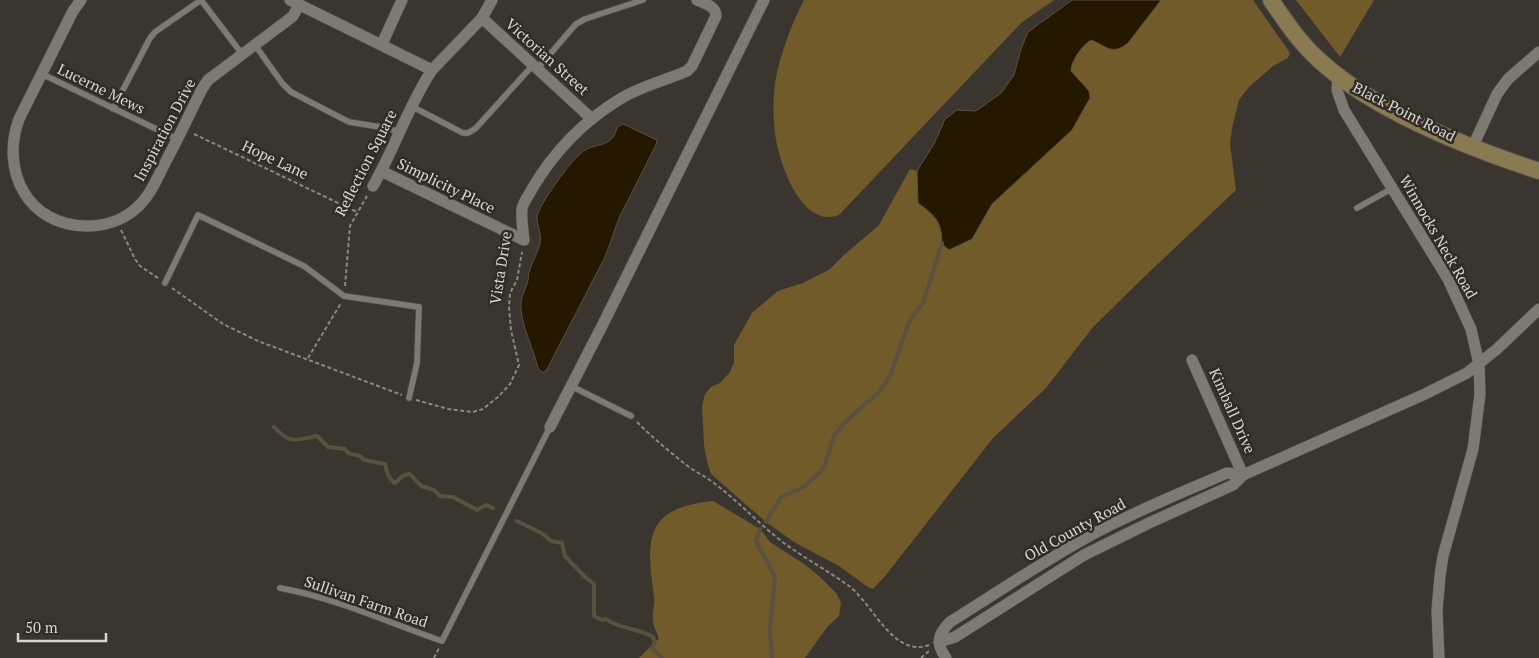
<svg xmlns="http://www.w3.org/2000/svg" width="1539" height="658" font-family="'PT Serif',serif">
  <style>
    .green { fill: #715b2b }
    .water { fill: #241800; stroke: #5a513f }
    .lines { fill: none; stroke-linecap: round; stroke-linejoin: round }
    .stream { stroke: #5a513f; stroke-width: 4 }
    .service-casing { stroke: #54524b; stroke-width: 7 }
    .minor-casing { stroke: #54524b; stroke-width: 12 }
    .secondary-casing { stroke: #54524b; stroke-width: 18 }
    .path { stroke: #8b8882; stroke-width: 2; stroke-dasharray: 4 2.5; stroke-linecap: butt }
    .service { stroke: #7e7a72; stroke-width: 5.5 }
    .minor { stroke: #7e7a72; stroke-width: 11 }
    .secondary { stroke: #897a51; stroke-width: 16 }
    .labels { text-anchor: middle; stroke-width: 5; stroke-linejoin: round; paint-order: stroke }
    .street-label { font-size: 15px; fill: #d8d6d2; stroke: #2f2c25 }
  </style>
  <rect width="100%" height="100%" fill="#3a362f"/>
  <path class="green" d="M804,0H1054L1021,23L839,215C801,230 778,160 775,133C773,117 773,99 775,83C780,55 791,25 804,0Z
    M1161,0H1253L1290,53L1288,58L1273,66L1248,88L1239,100L1232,128L1230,144L1236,190L1143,278L1093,327L1046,388L993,438L886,575L873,589L868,587L839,566L794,542L766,522L711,474L707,461L704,445L702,406L705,394L711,387L720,383L730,372L734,363V345L752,313L778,291L803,283L830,269L844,255L879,225L910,169L917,171L918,203C936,216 941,222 942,244L972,239L992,204L1072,130L1090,98L1089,91L1071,71C1071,61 1082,46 1091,40C1107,46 1112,56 1128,43Z
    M1296,0H1374L1340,57Z
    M713,501L760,529L770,542L804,564L819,576L836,593L841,602L839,616L828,626L805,658H639L659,638C657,633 653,626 653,620C652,612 655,604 654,597C646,539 644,508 713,501Z"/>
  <path class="water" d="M1072,0H1161L1128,43C1112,56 1107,46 1091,40C1082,45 1071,61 1071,71L1089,91L1090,98L1072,130L992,204L972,239L949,250L942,244C942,222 936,216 918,203L917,171L934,144L945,119L957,110L976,111L1001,93L1014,75L1021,49L1028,32Z
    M623,124L657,140L656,145L619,218L605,257L547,369L543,373L538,368C534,351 522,326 521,309C520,300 524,292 527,284C529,279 528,273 530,269C533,260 538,252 540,244C542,234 537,226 537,217C538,206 570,162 580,154C593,141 613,150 617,127Z"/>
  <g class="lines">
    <path class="stream" d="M274,427C291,445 295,440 317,436L328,447L345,449L348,453L360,456L364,460L385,464C387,473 388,478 395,483L404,475L409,474L412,476L421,486L434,490L440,496L453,497L477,510L486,505L493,508
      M517,521L543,534L551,541L562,543L565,556L585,577L594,584V616L602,620L606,619C619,629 638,628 653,637L655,643L652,648L662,658
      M766,522L781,497L802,488L816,476L824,467L834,436L844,423L882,389L890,376L909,322L923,303L942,243
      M760,529L756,541L775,577L770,627L772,658"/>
    <defs>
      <path id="service" d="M201,0L242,54
        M255,45L282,83L291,92L349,122L387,128L399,132
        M538,68L576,24L585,19L643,0
        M42,74L177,139
        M411,106L463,133H468L476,128L533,65
        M113,109L150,38L155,32L201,0
        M1357,208L1393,188
        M165,283L198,215L304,266L344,296L419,307L417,363L409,398
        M571,386L631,416
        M280,588C336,598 389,623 442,641L550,427"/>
      <path id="minor" d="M81,0L73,11L19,119C0,171 28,226 87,226C104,226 120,221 133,211C150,198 157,178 166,161C179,137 190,113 202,89L208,80L288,20L293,16L299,5
        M290,0L432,70
        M482,18L592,119
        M382,44L402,0
        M1338,77L1337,90L1344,110L1448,279L1471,329L1479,364L1480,394L1473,449L1443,556L1440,576L1437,610L1439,658
        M1473,146L1497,94L1508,79L1539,52
        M381,171L524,240
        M373,186C395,148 408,106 432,70L482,18L492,0
        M524,240C523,230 521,219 522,209C523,202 529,195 532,189C553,153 584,121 620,99C641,86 664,81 687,71L692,66L716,16C716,6 705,4 697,0
        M1192,360L1243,475
        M550,427L602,326L764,0
        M939,642L955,637L1084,555L1149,523L1233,485L1243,475L1425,394L1467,373L1497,349L1539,309
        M946,658C936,644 937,635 950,622C998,592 1045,560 1095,533C1138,510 1183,492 1227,473L1243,475"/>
      <path id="secondary" d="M1271,0C1285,21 1300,43 1319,60C1373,110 1469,148 1539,171"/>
    </defs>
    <use href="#service" class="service-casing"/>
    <use href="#minor" class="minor-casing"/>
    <use href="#secondary" class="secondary-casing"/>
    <path class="path" d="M194,134L357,212
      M121,230L135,259L140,266L158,278
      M345,286L350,226L367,196
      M172,288L223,324L258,341L402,395
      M308,358L341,303
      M416,400L448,409L473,412L483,409L498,397L510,384L519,365L511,330L509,307L510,293L517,280L522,252
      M637,422C653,438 671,453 689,467C696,472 704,476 711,481C736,499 756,521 780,540C802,557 827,570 849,586C873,604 893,658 929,645
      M434,658L439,648
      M921,658L929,651"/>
    <use href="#service" class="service"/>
    <use href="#minor" class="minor"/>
    <use href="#secondary" class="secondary"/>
  </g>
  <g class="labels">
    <g class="street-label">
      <text transform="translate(547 57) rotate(42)" y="5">Victorian Street</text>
      <text transform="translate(101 89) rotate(26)" y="5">Lucerne Mews</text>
      <text transform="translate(1404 112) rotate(27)" y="5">Black Point Road</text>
      <text transform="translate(165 130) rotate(-62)" y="5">Inspiration Drive</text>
      <text transform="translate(275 160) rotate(25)" y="5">Hope Lane</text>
      <text transform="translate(366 163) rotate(-63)" y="5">Reflection Square</text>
      <text transform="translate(446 186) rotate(26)" y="5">Simplicity Place</text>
      <text transform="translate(1438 237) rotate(60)" y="5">Winnocks Neck Road</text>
      <text transform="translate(501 268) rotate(-81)" y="5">Vista Drive</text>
      <text transform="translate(1232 411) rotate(66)" y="5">Kimball Drive</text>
      <text transform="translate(1075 530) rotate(-29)" y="5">Old County Road</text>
      <text transform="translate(366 602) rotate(19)" y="5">Sullivan Farm Road</text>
    </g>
  </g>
  <path d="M18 633v8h88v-8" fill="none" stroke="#d8d6d2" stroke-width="2.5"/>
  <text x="25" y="633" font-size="15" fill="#d8d6d2" stroke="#2f2c25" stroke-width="4" paint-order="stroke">50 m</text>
</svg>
